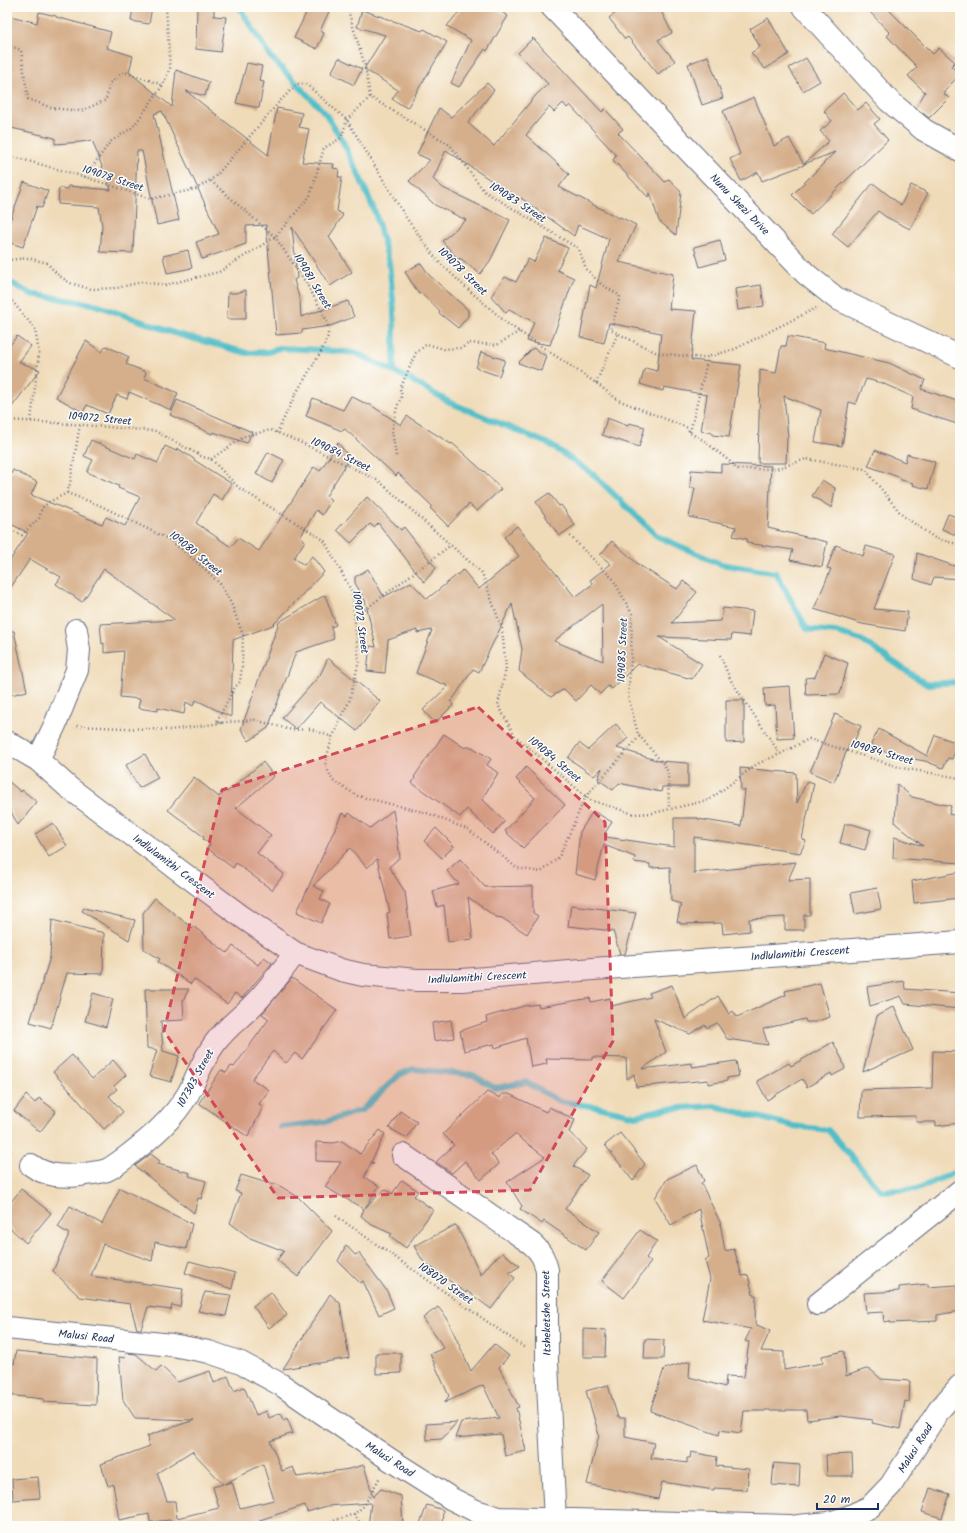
<svg xmlns="http://www.w3.org/2000/svg" width="967" height="1533" font-family="Kalam,sans-serif">
  <style>
    .lines { fill: none; stroke-linecap: round; stroke-linejoin: round }
    .stream { stroke: #51bec8; stroke-width: 6 }
    .building { fill: #d5af8b; fill-rule: evenodd }
    .minor-casing { stroke: #666b7e; stroke-width: 24 }
    .path { stroke: #666b7e; stroke-width: 2.5; stroke-dasharray: 1 3; stroke-linecap: butt }
    .minor { stroke: #fff; stroke-width: 22 }
    .marked { fill: #d1495b; fill-opacity: 0.2; stroke: #d1495b; stroke-width: 3; stroke-dasharray: 8 5; stroke-linejoin: round }
    .labels { text-anchor: middle; stroke-width: 3; stroke-linejoin: round; paint-order: stroke }
    .street-label { font-size: 11px; fill: #1b2f5e; stroke: #fdfcf7 }
  </style>
  <rect width="100%" height="100%" fill="#fdfcf7"/>
  <filter id="ink" filterUnits="userSpaceOnUse"><feTurbulence type="fractalNoise" baseFrequency=".025" numOctaves="2"/><feDisplacementMap in="SourceGraphic" scale="8" xChannelSelector="R" yChannelSelector="G"/><feConvolveMatrix kernelMatrix="1 2 1 2 8 2 1 2 1" color-interpolation-filters="sRGB"/></filter>
  <filter id="wash" filterUnits="userSpaceOnUse"><feTurbulence type="fractalNoise" baseFrequency=".012" numOctaves="4" result="noise"/><feDisplacementMap in="SourceGraphic" scale="16" xChannelSelector="R" yChannelSelector="G"/><feGaussianBlur stdDeviation="0.9" result="paint"/><feColorMatrix in="noise" values="0 0 0 0 0 0 0 0 0 0 0 0 0 0 0 0 0 1.4 0 .05"/><feComposite in="paint" operator="in"/></filter>
  <g filter="url(#wash)">
    <rect width="100%" height="100%" fill="#f0dbb9"/>
    <g class="lines">
      <path class="stream" d="M239,7L270,56L325,113L341,138L358,173L375,212L389,262L394,309V371
        M7,281L31,294L93,304L177,334L247,353L269,352L278,348L322,350L356,353L409,379L451,403L549,444L594,475L657,536L720,564L776,573L807,629L836,632L861,640L926,684L960,682
        M280,1127L325,1122L362,1110L399,1075L413,1069L473,1075L495,1088L526,1082L559,1101L597,1107L636,1116L664,1109L714,1106L793,1126L828,1130L881,1191L917,1189L960,1170"/>
    </g>
    <g id="blocks">
      <path class="building" d="M133,7H152L149,24L131,21Z
        M197,7H214V16L226,17L221,52L196,49Z
        M309,7H331L320,31L324,33L317,49L294,38Z
        M463,7H493L508,16L487,51L485,49L459,87L451,83L471,40L447,26Z
        M624,7H659L672,33L658,40L675,61L658,74L628,37L625,39L609,18Z
        M865,7H886L933,54L939,48L955,62L951,66L960,74L943,93L949,98L929,118L916,108L925,92L908,76L917,67L887,36L890,33Z
        M362,10L422,31L424,29L447,42L407,108L392,99L398,90L364,69L385,35L357,27Z
        M39,12L56,16V17L111,32L107,48L133,56L129,72L172,107L176,70L209,82L205,96L186,91L268,155L277,108L302,113L299,127L309,129L302,162L334,164L333,168L339,169L338,177H342L337,211L343,215L329,237L352,272L330,286L292,227L297,278L294,280L300,301L301,317L348,301L354,317L330,326L302,330V333L276,335L266,225L246,226V244L202,259L196,242L219,234L162,111L154,114L179,220L157,225L142,151H137L133,253L100,252L102,226L99,207L58,204L59,188L68,189V186L111,190L92,140L81,142L55,144V138L7,127V15L37,23Z
        M768,18L789,54L765,69L751,53L760,47L750,29Z
        M533,38L602,112L605,109L623,129L618,133L665,182L669,179L681,192L676,235L659,221L650,193L648,197L613,160L616,155L570,105L567,108L563,103L554,112L549,107L526,135L569,174L559,187L619,218L620,217L636,225L619,262L673,274L669,309L696,311L691,360L741,365L729,437L713,435V433L701,431L707,395L664,387L663,391L640,384L645,368L657,371L661,333L609,323L604,343L580,337L590,285L596,288L609,239L578,225L574,236L521,198L520,200L446,150L433,179L443,188L510,220L490,261L480,274L460,258L459,260L442,241L466,220L435,205L409,181L430,160L417,154L439,108L451,117L487,83L494,90L468,123L494,146L536,95L548,84L518,53Z
        M708,56L723,98L702,105L688,64Z
        M339,58L362,69L354,85L331,73Z
        M806,58L820,81L803,91L789,68Z
        M247,63L262,66L259,81L264,82L259,108L236,103Z
        M843,93L858,110L866,103L880,119L874,124L888,140L811,214L792,195L835,152L804,164L829,141L820,131L832,121L824,111Z
        M754,97L774,146L789,138L804,165L762,181L758,172L741,181L730,159L740,154L723,111Z
        M24,182L48,191L42,208L37,206L23,247L7,242V229Z
        M873,183L901,205L911,185L928,193L910,229L886,217L878,211L848,247L832,234Z
        M546,238L568,248L557,270L574,278L550,345L527,341L534,322L509,309L506,313L491,296L505,277L516,282L528,259L534,262Z
        M720,240L725,260L700,267L694,247Z
        M188,250L192,268L167,273L163,256Z
        M421,263L429,275L468,310V316L458,328L439,313L440,311L421,293L419,294L405,272Z
        M761,285L764,306L738,310L735,289Z
        M246,290V319H227L228,293H236Z
        M17,336L31,346L19,362L40,370L7,413V349Z
        M788,336L825,343L824,348L889,363L925,380L921,389L960,402V425L911,409L913,397L882,383L866,379L856,404L849,402L842,446L815,442L821,410L784,396L788,437H787L786,463H758L760,370L776,373L781,346H786Z
        M86,341L102,352L106,346L129,357L126,364L146,372L144,378L178,393L171,410L129,392L127,399L117,395L108,414L87,405L83,412L56,397Z
        M533,348L546,356L541,371L518,363Z
        M481,352L505,360L499,376L476,368Z
        M351,396L368,405L369,404L401,425L407,416L451,444L452,443L483,471H484L501,489L477,511L469,504L448,526L430,508L432,506L398,473L396,476L345,429L342,431L306,416L313,398L343,410Z
        M177,400L252,432L247,443L213,432L212,434L170,415Z
        M607,418L628,426L629,423L645,427L639,447L602,435Z
        M91,440L135,459L137,454L158,463L165,446L176,451L177,448L194,459V460L232,484L222,500L213,494L196,523L231,547L238,538L259,551L314,467L320,471L338,443L350,458L326,496L331,501L322,515L316,510L301,536L305,541L294,558L304,565L312,556L324,572L273,625L233,640L231,717L196,700L193,706L186,702L184,714L158,708V711L138,708L140,699L120,697L124,651L104,653V643L102,644L100,624L175,620L104,569L82,602L56,584L61,577L30,559L7,593V565L28,533L7,522V472L11,474L13,470L37,482L31,495L102,524L106,517L125,526L140,497L118,488L119,486L87,472L93,460L84,456Z
        M875,450L905,462L907,454L935,462L928,489L912,485L913,483L901,480V478L868,466Z
        M268,452L284,460L272,483L256,474Z
        M721,464L771,466L768,528L827,542L822,567L790,560L793,550L747,543V539L733,536L736,527L689,517L695,488H690L691,470L721,472Z
        M822,480L835,488L832,508L812,496Z
        M549,493L559,506L561,505L575,525L559,536L536,502Z
        M367,497L401,530L404,527L436,568L424,582L378,523L374,527L370,524L351,543L337,530Z
        M948,514L960,518V537L942,529Z
        M517,526L575,597L593,584L590,580L611,564L600,555L612,541L639,565L677,589L683,581L697,592L672,623L721,621L723,608L753,611L750,636L732,634L731,640L659,637L702,664L692,679L637,664L612,689L608,686L600,694L591,685L576,701L564,689L551,697L519,671L522,649L512,604L479,672L473,669L451,702L453,705L435,723L423,710L448,686L416,673L432,630L417,633V630L388,640L385,673L367,671L370,646L376,647L365,600L355,583V577L368,569L384,597L411,582L427,599L463,570L479,589L519,556L504,537ZM602,604L603,661L554,641Z
        M836,545L863,556L866,546L895,554L874,609L908,612L905,631L862,624L814,609L831,569L827,568Z
        M917,553L960,568V579L934,577L931,585L914,579Z
        M325,595L336,625L331,627L334,639L296,652L268,728L249,741L241,729L279,622Z
        M7,631H14L27,691L7,696Z
        M824,653L848,663L840,694L806,695L805,678L815,677Z
        M328,658L380,701L357,731L320,702L296,729L282,718L320,675Z
        M790,686L794,738L777,739L775,705L765,706L764,688Z
        M726,700H744V742L726,743Z
        M835,714L861,726L852,746L849,745L834,782L810,772Z
        M616,724L628,738L617,748L659,761L688,763V787H662L661,792L619,783L613,790L598,779L602,768L594,776L568,758L579,743L588,750Z
        M879,729L927,756L935,735L958,743L952,759L948,758L943,768L925,761L891,755L871,744Z
        M444,734L465,748L466,747H472L491,759L487,765L498,773L482,799L505,821L493,834L467,809L460,817L412,783L415,778L414,777Z
        M145,754L158,778L139,788L126,765Z
        M263,762L274,776L236,808L271,835L257,853L284,874L272,890L236,863L233,868L207,848L210,844L203,839L204,837L168,810L194,777L219,797L225,790L227,792Z
        M526,767L565,805L523,848L505,831L535,798L516,779Z
        M740,768L796,773L797,803L807,781L814,783L802,839L806,841L800,853L694,837V873L796,862L788,880L810,879V915H804V930H785V917L749,919L750,931L723,934L722,923L680,924V922H677L681,904L671,901L670,867L650,868V864L634,862L635,857L604,845L595,880L575,874L580,832L593,811L612,822L605,833L607,834L606,837L674,847V818H698V819L741,826L745,790H741Z
        M7,780L21,792L22,790L37,802L18,825L7,804Z
        M897,784L912,797L951,806L949,814L960,817V863L893,858L894,837L923,846L895,823Z
        M393,810L400,857L389,867L405,892L411,936L390,939L387,913L390,912L377,859L367,868L350,848L313,886L324,891L320,899L330,904L321,923L297,912L342,813L347,816L349,813L370,828Z
        M53,823L67,846L49,857L35,834Z
        M845,824H852L871,830L865,850L840,843Z
        M436,828L454,846L442,858L424,841Z
        M460,859L485,887L533,886V913L538,916L527,934L502,918L496,917L468,897L473,939L448,942L444,905L437,907L433,891L459,884L447,871Z
        M960,872V898L914,903L912,881Z
        M877,888L881,909L855,914L851,893Z
        M155,898L192,928L193,926L227,953L233,946L258,965L264,957L272,963L242,998L235,993L227,1004L194,979L191,984L158,962L160,959L144,949L143,913Z
        M571,905L636,913L625,954H620L613,931L568,926Z
        M84,908L135,920L129,940L82,911Z
        M52,920L104,933L103,974L67,973L51,1028L30,1022L50,957Z
        M292,978L337,1010L302,1059L295,1053L286,1063L273,1051L252,1079L269,1090L259,1104L263,1107L248,1137L199,1103L221,1070L226,1073L231,1066L234,1067L269,1019L262,1014Z
        M904,981L905,989L960,993V1009L905,1004L901,996L870,1006L867,987Z
        M820,983L830,1017L815,1022H806L805,1019L763,1029L768,1045L727,1039L717,1023L707,1028L705,1025L690,1034L654,1019L666,1052L642,1069L692,1063V1067L736,1061L739,1076L727,1078V1081L708,1084V1080L636,1087L634,1074L627,1079L626,1058L592,1057V1060L546,1059L547,1064L531,1067L526,1038L495,1048L494,1044L464,1051L460,1031L487,1022L486,1017L524,1006L538,1004L539,1007L590,998L591,1002L610,998L611,1006L651,997L649,993L672,985L685,1019L718,996L729,1014L733,1011L737,1017L786,995L785,991Z
        M145,989H189L183,1000L184,1020L161,1021L163,1051L179,1056L171,1082L149,1076L157,1050L147,1048Z
        M93,993L113,999L106,1027L85,1021Z
        M894,1006L913,1050L863,1072L877,1016Z
        M451,1020L454,1038L434,1041L432,1023Z
        M833,1042L842,1059L845,1069L832,1076L831,1073L807,1087L802,1079L767,1100L757,1081L789,1063L791,1066Z
        M933,1051L960,1052V1123L936,1126V1122H916V1116L860,1117L861,1090L932,1088Z
        M72,1055L92,1079L113,1060L126,1075L114,1086L117,1089L109,1096L123,1112L104,1129L53,1072Z
        M487,1092L500,1098L502,1094H509L546,1112L549,1107L575,1120L569,1132L587,1149L573,1166L588,1175L565,1209L599,1232L586,1250L544,1221L542,1224L520,1209L522,1206L507,1182L545,1157L515,1134L491,1154L499,1164L481,1180L465,1161L452,1173L436,1162L454,1145L443,1134Z
        M26,1095L35,1103L39,1098L56,1111L40,1132L14,1111Z
        M400,1111L417,1122L407,1138L389,1128Z
        M380,1130L385,1134L371,1162L374,1163H371L364,1177L379,1186L365,1208L385,1189L392,1194L402,1180L418,1191L414,1196L433,1210L406,1248L390,1236L392,1234L372,1225L361,1216L364,1209L325,1187L341,1162L316,1161V1142L333,1143L342,1141L360,1154Z
        M620,1133L645,1164L633,1181L605,1145Z
        M151,1154L160,1161L158,1164L190,1173L189,1176L206,1181L201,1199L198,1198L194,1213L135,1166Z
        M697,1165L704,1181L701,1183L720,1222L725,1251L734,1249L742,1276L748,1275L753,1295H756L755,1324L770,1331L761,1351L784,1352V1370L823,1363L822,1356L844,1351L846,1376L866,1369L871,1370L881,1379L910,1381L909,1402L905,1401L900,1429L872,1423L873,1420L841,1416L807,1420L806,1410H765V1411H744L741,1433L720,1430L719,1435L650,1411L664,1369L690,1361L689,1377L725,1387L726,1376L744,1377L749,1342L745,1341L751,1329L702,1320L710,1279L705,1260L709,1258L699,1209L671,1225L655,1198L667,1179Z
        M241,1175L274,1185L275,1183L298,1197L332,1231L298,1277L277,1260L284,1251L250,1238L230,1223L241,1193L235,1191Z
        M120,1188L192,1224L186,1249L155,1242L152,1261L103,1244L91,1276L183,1289L180,1307L172,1305L171,1310L148,1307L141,1329H137L130,1304L80,1297L53,1271L69,1234L58,1227L70,1206L102,1224Z
        M21,1189L51,1213L26,1243L7,1225V1207Z
        M456,1225L481,1275L492,1261L503,1253L520,1266L509,1273L515,1278L491,1309L467,1291L466,1293L423,1261L414,1246Z
        M640,1230L657,1241L646,1258L651,1262L624,1298L602,1281Z
        M346,1245L355,1255L359,1253L387,1291L394,1308L379,1315L363,1281L360,1283L338,1261Z
        M189,1261L235,1273L232,1289L185,1273Z
        M928,1284V1287L957,1285L960,1311L937,1315V1321L890,1323V1321L884,1322L883,1312L866,1313L864,1293L899,1291V1287Z
        M205,1292L231,1295L226,1316L198,1311Z
        M271,1292L287,1315L269,1328L253,1306Z
        M330,1294L340,1303L349,1358L283,1369Z
        M438,1307L447,1318L471,1371L494,1344L509,1356L499,1367L519,1407L516,1408L526,1451L505,1456L501,1434L455,1438L461,1422L499,1418L483,1385L444,1403L449,1396L430,1354L444,1348L423,1318Z
        M583,1329L606,1330L605,1357H583Z
        M645,1339L664,1340L663,1359H644Z
        M16,1351L97,1359L96,1405L44,1402V1399L7,1395V1363L14,1364Z
        M126,1353L136,1354L156,1371L161,1366L178,1382L210,1371L214,1383L228,1376L234,1391L244,1387L256,1415L267,1411L269,1418L281,1413L284,1420L287,1418L293,1433L270,1441L282,1471L293,1467L297,1477L349,1469L364,1465L373,1497L381,1489L401,1496L403,1526H368L371,1503L327,1506L307,1512L305,1505L260,1520V1523L246,1526H170V1520L150,1522L149,1514L119,1520L113,1484L108,1486L101,1464L150,1446L147,1441L149,1440L147,1436L194,1420L135,1418L123,1400L119,1357L125,1358ZM192,1451L223,1484L213,1487L219,1508L177,1518L175,1501H167L157,1473ZM263,1464L274,1500L240,1508L232,1482L224,1484Z
        M376,1353H401V1373L376,1374Z
        M608,1385L618,1418H625V1437L654,1443L651,1458L687,1463V1458H690L691,1452L717,1457L716,1466L749,1469L747,1490L714,1488V1490L662,1482L658,1499L587,1484L599,1435L586,1391Z
        M457,1422L442,1439L427,1440L426,1424Z
        M852,1454L853,1476H827L826,1455Z
        M774,1463L800,1465L799,1487L772,1485Z
        M38,1477L40,1498L13,1500L12,1479Z
        M930,1488L950,1494L942,1518L922,1512Z
        M427,1505L443,1510L442,1526H419Z"/>
    </g>
  </g>
  <g filter="url(#ink)">
    <use href="#blocks" fill-opacity="0" stroke="#666b7e" stroke-width="1"/>
    <g class="lines">
      <defs>
        <path id="minor" d="M552,7L806,274L836,298L960,357
          M804,7L889,101L924,130L960,150
          M7,742L38,760L68,787L176,868L241,916L295,953L341,970L363,975L417,980H462L593,969L960,942
          M38,760L55,725L77,670L79,650L76,630
          M403,1155L532,1244C541,1252 544,1258 547,1270V1364L555,1520
          M31,1165C46,1176 62,1177 80,1175C89,1173 98,1173 107,1170C115,1166 122,1160 129,1155C152,1137 173,1119 188,1094C197,1077 203,1059 215,1043C226,1028 240,1018 253,1005C269,989 282,971 295,953
          M818,1304L960,1191
          M7,1328L172,1345L209,1352L241,1363L280,1384L389,1459L452,1499L476,1511L499,1518L790,1526
          M798,1526L828,1523L846,1518L870,1507L891,1485L939,1410L960,1386"/>
      </defs>
      <use href="#minor" class="minor-casing"/>
      <path class="path" d="M347,7L365,66L370,97L450,145L484,191L579,249L586,269L601,284L620,296L611,330L657,353L704,358L735,349L816,308
        M7,45L21,50L28,99L52,108L81,111L106,100L110,83L124,72L163,85
        M7,155L85,177L151,199L196,189L215,177L280,101L297,84H306L347,120L407,219L437,260L463,285L508,324L596,383L618,400L688,428L690,433L703,440L733,464L736,469H776L806,459L865,469L902,515L935,538L960,545
        M85,177L110,142L133,127L163,85L170,68L166,7
        M211,181L275,237L305,281L323,313L328,324V336L322,350L295,395L277,433
        M7,260L28,258L47,263L58,275L70,283L91,289L117,288L141,282L165,285L219,272L275,237L310,196L324,148L341,138L347,120L370,97
        M7,295L35,329L39,353L31,421
        M596,383L618,333
        M7,420L71,424L155,431L203,457L211,459L239,488L324,540L352,592L359,661L349,702L340,718L337,729L332,737L325,765L333,781L358,796L427,813L469,830L517,868L541,872L559,857L586,796L640,736
        M690,432L708,358
        M396,456L392,430L397,407L402,395L400,389L416,353L427,344L444,349L462,348L469,343L497,345L520,331
        M211,459L245,436L271,430L304,444L379,481L482,573L502,629L506,668L498,705L515,736L590,800L634,814L653,813L709,800L757,764L780,754L809,739L902,768L960,778
        M67,493L70,484L80,424
        M7,528L22,535L39,518L42,508L49,502L67,493L99,505L170,540L204,568L220,584L231,603L243,635L242,666L240,682L235,687L216,723
        M570,536L613,579L632,614L631,661L628,696L638,734L665,766L668,772L669,809
        M355,617L451,545
        M720,655L730,679L780,754
        M77,726L170,730L221,723H216L255,720L292,730L311,729L332,737
        M7,1149L14,1153
        M336,1216L525,1348
        M354,1514L362,1526
        M319,1526L354,1514L364,1506L380,1477"/>
      <use href="#minor" class="minor"/>
    </g>
  </g>
  <path class="marked" d="M478,707L605,822L613,1041L530,1190L278,1198L164,1031L222,790Z"/>
  <g class="labels">
    <g class="street-label">
      <text transform="translate(113 178) rotate(18)" y="4">109078 Street</text>
      <text transform="translate(518 202) rotate(33)" y="4">109083 Street</text>
      <text transform="translate(740 204) rotate(46)" y="4">Nunu Shezi Drive</text>
      <text transform="translate(463 271) rotate(44)" y="4">109078 Street</text>
      <text transform="translate(313 281) rotate(59)" y="4">109081 Street</text>
      <text transform="translate(100 418) rotate(5)" y="4">109072 Street</text>
      <text transform="translate(341 454) rotate(26)" y="4">109084 Street</text>
      <text transform="translate(196 553) rotate(39)" y="4">109080 Street</text>
      <text transform="translate(361 622) rotate(82)" y="4">109072 Street</text>
      <text transform="translate(622 650) rotate(-88)" y="4">109085 Street</text>
      <text transform="translate(882 752) rotate(16)" y="4">109084 Street</text>
      <text transform="translate(555 759) rotate(40)" y="4">109084 Street</text>
      <text transform="translate(174 866) rotate(37)" y="4">Indlulamithi Crescent</text>
      <text transform="translate(800 953) rotate(-4)" y="4">Indlulamithi Crescent</text>
      <text transform="translate(477 977) rotate(-3)" y="4">Indlulamithi Crescent</text>
      <text transform="translate(195 1078) rotate(-61)" y="4">107303 Street</text>
      <text transform="translate(446 1283) rotate(35)" y="4">108070 Street</text>
      <text transform="translate(546 1313) rotate(-91)" y="4">Itsheketshe Street</text>
      <text transform="translate(86 1336) rotate(6)" y="4">Malusi Road</text>
      <text transform="translate(915 1448) rotate(-58)" y="4">Malusi Road</text>
      <text transform="translate(390 1459) rotate(33)" y="4">Malusi Road</text>
    </g>
  </g>
  <rect width="967" height="1533" fill="none" stroke="#fdfcf7" stroke-width="24"/>
  <path d="M817 1503v6h61v-6" fill="none" stroke="#1b2f5e" stroke-width="2"/>
  <text x="823" y="1503" font-size="12" fill="#1b2f5e" stroke="#fdfcf7" stroke-width="3" paint-order="stroke">20 m</text>
</svg>
